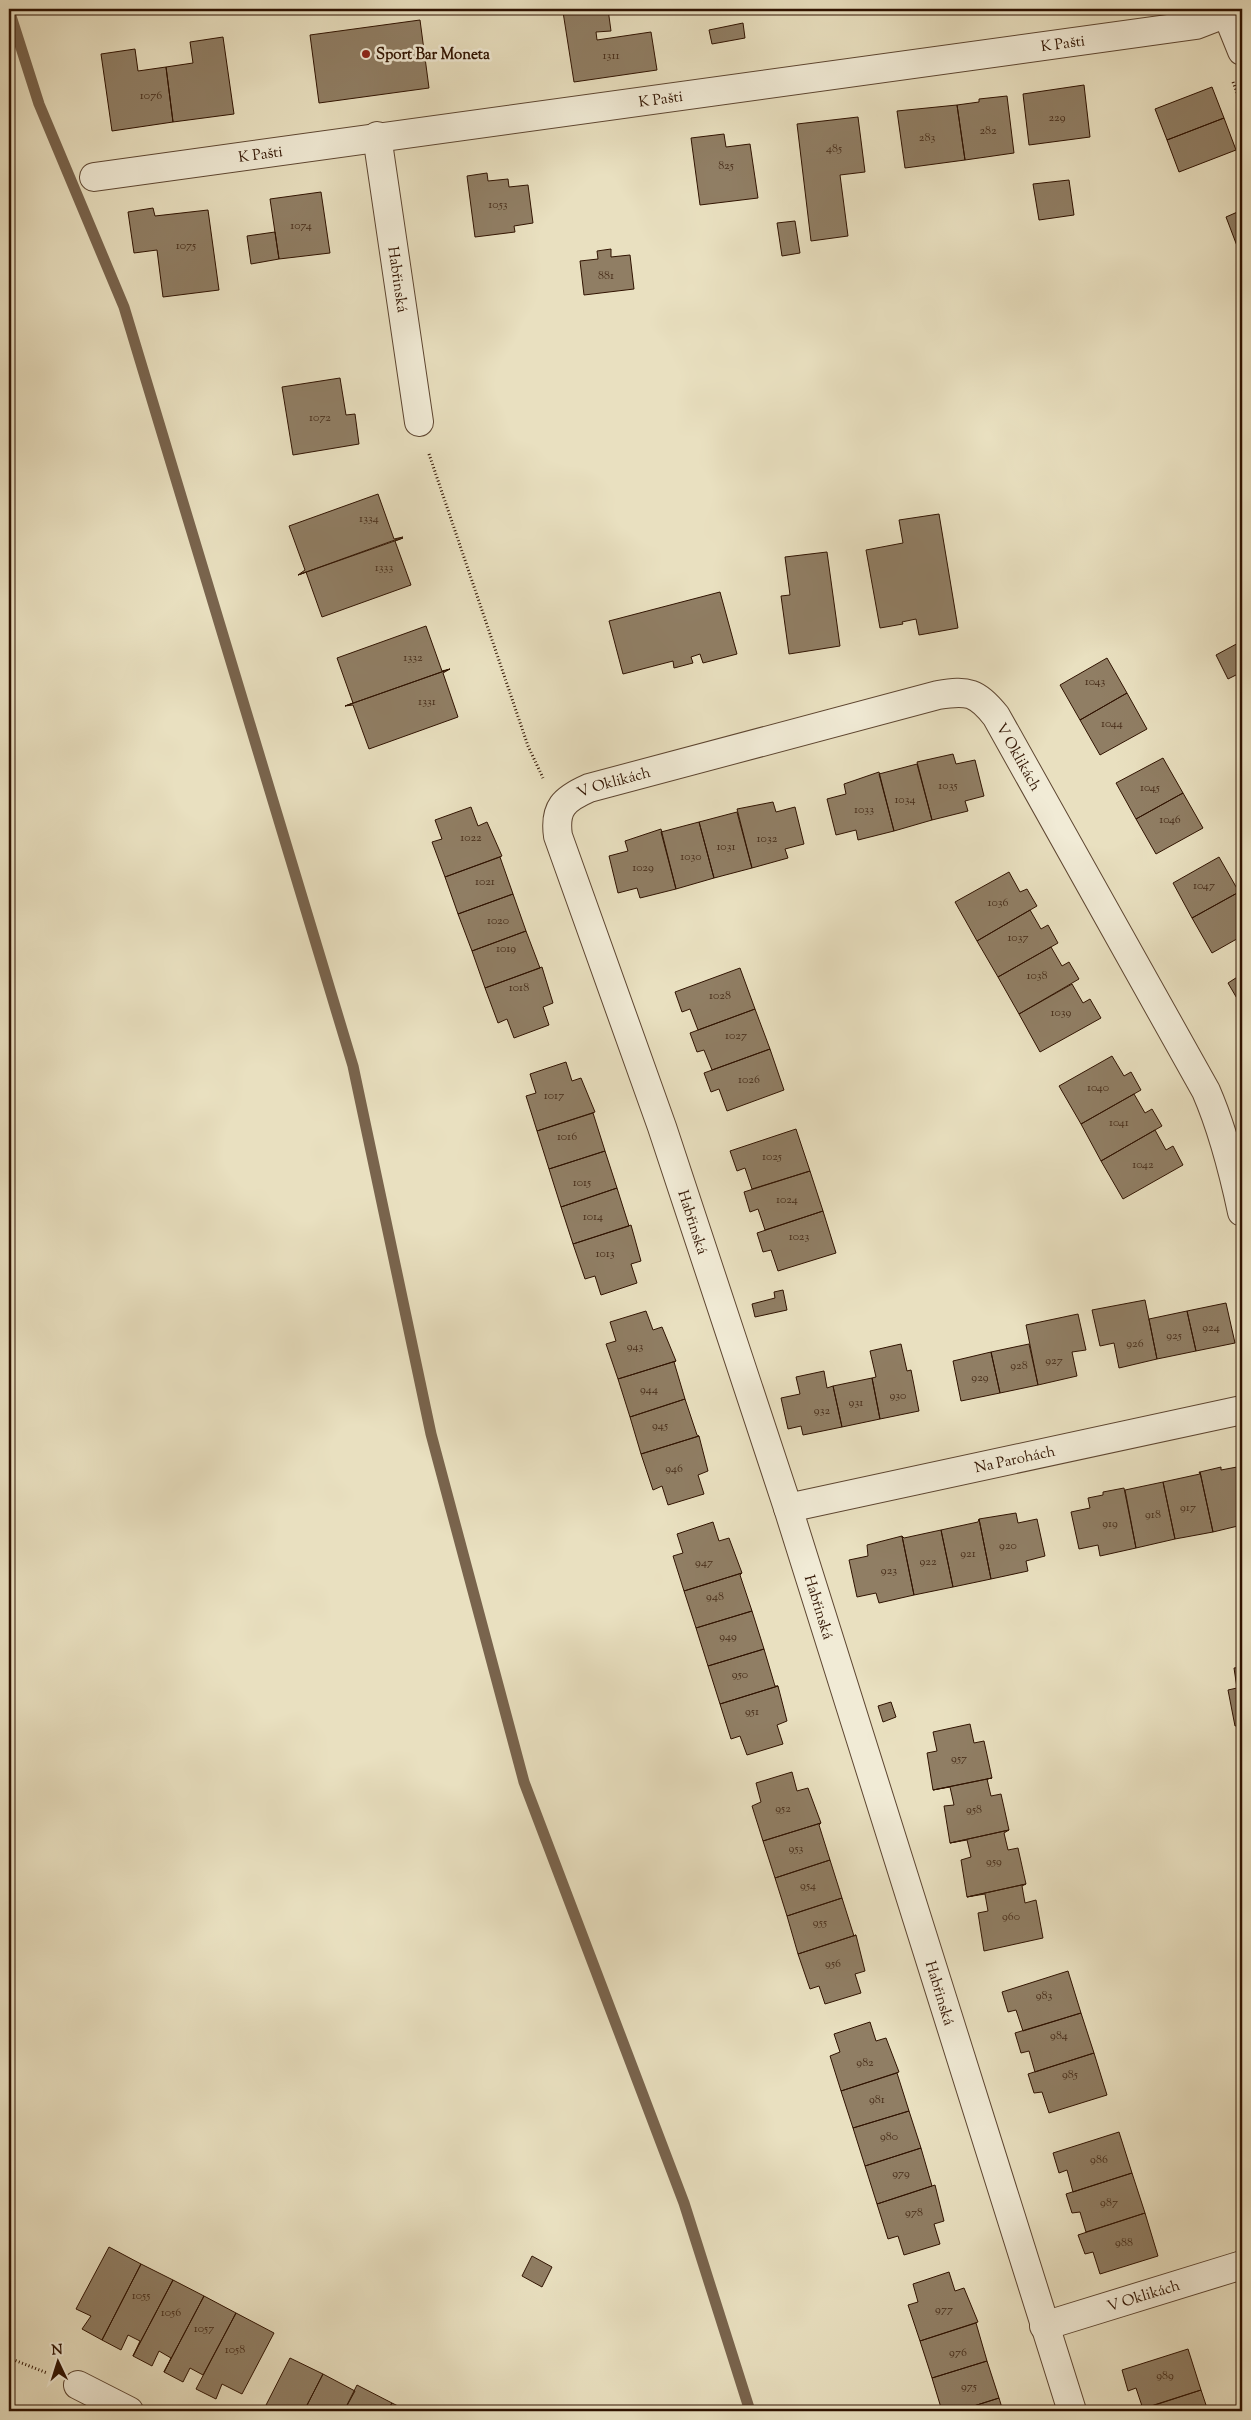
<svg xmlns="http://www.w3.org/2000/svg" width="1251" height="2420" font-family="'Sorts Mill Goudy',serif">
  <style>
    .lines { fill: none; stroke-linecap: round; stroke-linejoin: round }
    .stream { stroke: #79644d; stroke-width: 11 }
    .building { fill: #907e64; stroke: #301301 }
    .minor-casing { stroke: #5e4631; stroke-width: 30 }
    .path { stroke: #301301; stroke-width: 3; stroke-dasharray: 1 2.5; stroke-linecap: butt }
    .minor { stroke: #f1ebd6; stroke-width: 28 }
    .poi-dot { fill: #8f2418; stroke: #f1ebd6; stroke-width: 2 }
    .labels { text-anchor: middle; stroke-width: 5; stroke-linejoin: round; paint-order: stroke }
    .number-label { font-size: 12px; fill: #482e1a }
    .street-label { font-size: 15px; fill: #301301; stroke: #f1ebd6 }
    .poi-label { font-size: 15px; font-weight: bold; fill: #301301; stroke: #f1ebd6; text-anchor: start }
  </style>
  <rect width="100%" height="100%" fill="#e9e0c0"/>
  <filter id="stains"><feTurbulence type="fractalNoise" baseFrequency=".004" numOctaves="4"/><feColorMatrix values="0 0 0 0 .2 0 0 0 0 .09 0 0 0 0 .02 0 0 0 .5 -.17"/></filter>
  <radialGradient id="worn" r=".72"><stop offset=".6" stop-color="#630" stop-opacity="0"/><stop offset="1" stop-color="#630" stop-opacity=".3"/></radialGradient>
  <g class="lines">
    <path class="stream" d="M9,10L39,104L124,307L353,1066L431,1434L524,1782L684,2203L750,2411"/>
  </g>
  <path class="building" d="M592,9H608L611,31L596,32L597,40L651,32L657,70L574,82L563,12Z
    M420,20L429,88L319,103L310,35Z
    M743,23L745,38L712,44L709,30Z
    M223,37L234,114L173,122L166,67L193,63L190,42Z
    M135,49L138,71L166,67L173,122L112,131L101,54Z
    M1084,85L1090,137L1029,145L1023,94Z
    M1212,87L1224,118L1167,140L1155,109Z
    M1007,96L1014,153L965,160L957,105L979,102V99Z
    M957,105L965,160L905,168L897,111Z
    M858,117L865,172L840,175L848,236L811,241L797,124Z
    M1224,118L1236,150L1179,172L1167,140Z
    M724,134L726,147L750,144L758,198L700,205L691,138Z
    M487,173L488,181L508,179L509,187L528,185L533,223L514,226L515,232L475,237L467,176Z
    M1069,180L1074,215L1039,220L1033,184Z
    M321,192L330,253L279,259L270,199Z
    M153,208L155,216L208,210L219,290L163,297L157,250L134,253L128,212Z
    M1242,210V259L1226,217Z
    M795,221L800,253L782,256L777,223Z
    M275,232L279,259L251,264L247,236Z
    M611,249V257L630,255L634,289L584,295L580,261L598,259L597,251Z
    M340,378L346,415L355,414L359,444L293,455L282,387Z
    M378,494L394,539L403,537L298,575L305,570L289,526Z
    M939,514L958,628L919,635L916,619L902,622L903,624L880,628L866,550L903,543L899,520Z
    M403,538L395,541L411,585L322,617L306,572L298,575Z
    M827,552L840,646L789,654L781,596L790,595L785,557Z
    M720,592L737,654L703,663L700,654L691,657L693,663L674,668L673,661L623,674L609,621Z
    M426,626L442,671L450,669L345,706L353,703L337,658Z
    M1242,641V672L1228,679L1216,655Z
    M1107,658L1127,693L1080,720L1060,685Z
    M450,669L443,673L458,717L369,749L353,705L345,706Z
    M1127,693L1147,729L1100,755L1080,720Z
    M953,754L956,764L975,760L984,796L965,801L968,811L932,820L917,762Z
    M1163,758L1183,793L1136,819L1116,783Z
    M917,764L932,820L894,831L879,774Z
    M879,772L894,831L858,840L856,830L836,835L827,799L846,794L844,784Z
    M1183,793L1203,828L1156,854L1136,819Z
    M773,802L776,812L795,807L804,844L785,849L788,858L752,868L737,809Z
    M471,807L478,826L487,822L502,856L445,877L432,842L442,839L435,820Z
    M737,812L752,868L714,878L699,822Z
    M699,822L714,878L676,889L661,832Z
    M661,829L676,889L640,898L637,888L618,893L609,856L628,851L625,841Z
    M500,857L513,894L458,914L445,877Z
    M1219,857L1239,892L1192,918L1173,883Z
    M1009,872L1020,892L1027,889L1037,906L977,941L955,902Z
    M1239,892L1242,898V936L1212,953L1192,918Z
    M513,894L526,931L472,951L458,914Z
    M1030,910L1041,929L1048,925L1058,943L998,977L977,941Z
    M526,931L540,968L485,988L472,951Z
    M1051,947L1062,966L1069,962L1079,979L1019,1014L998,977Z
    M542,967L553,1003L543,1007L549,1025L514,1038L507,1019L498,1023L485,988Z
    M740,968L755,1009L698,1030L690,1009L682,1012L675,992Z
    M1242,974V1007L1228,983Z
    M1072,984L1083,1003L1090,999L1101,1018L1040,1052L1019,1014Z
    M755,1009L770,1049L712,1070L704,1050L697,1052L690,1033Z
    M770,1049L784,1090L727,1111L719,1089L711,1092L704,1073Z
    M1112,1056L1124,1076L1131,1072L1141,1090L1081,1124L1059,1086Z
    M566,1062L572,1081L581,1078L595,1112L537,1131L526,1096L536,1093L530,1074Z
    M1134,1094L1145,1113L1152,1109L1162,1126L1101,1161L1081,1124Z
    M593,1113L605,1151L549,1169L537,1131Z
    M796,1129L810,1171L752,1189L745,1168L737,1171L730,1151Z
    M1155,1130L1166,1150L1173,1146L1183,1165L1123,1199L1101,1161Z
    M605,1151L617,1188L561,1207L549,1169Z
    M810,1171L823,1211L765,1230L758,1209L750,1212L744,1192Z
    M617,1188L629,1226L573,1244L561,1207Z
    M823,1211L836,1253L778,1271L771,1250L763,1252L757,1233Z
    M631,1225L641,1261L631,1264L637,1283L601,1295L595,1276L585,1279L573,1244Z
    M783,1290L787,1310L755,1317L752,1304L775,1298L774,1292Z
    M1145,1300L1157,1359L1119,1368L1114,1343L1100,1346L1092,1310Z
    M1226,1303L1235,1343L1196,1351L1187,1311Z
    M646,1311L653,1330L662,1327L676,1361L618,1379L606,1344L616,1341L610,1322Z
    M1187,1311L1196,1351L1157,1359L1149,1319Z
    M1078,1314L1086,1350L1072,1352L1077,1376L1038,1385L1026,1325Z
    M901,1344L907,1371L911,1370L919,1411L880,1419L872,1378L876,1377L870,1351Z
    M1029,1344L1038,1385L1000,1393L991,1352Z
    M991,1352L1000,1393L961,1401L953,1361Z
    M676,1361L674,1362L685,1399L630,1417L618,1379Z
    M824,1371L827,1388L833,1386L842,1427L803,1435L801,1426L788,1429L781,1398L800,1394L796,1377Z
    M872,1378L880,1419L842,1427L833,1386Z
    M685,1399L697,1435L699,1436L641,1454L630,1417Z
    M699,1436L708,1471L698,1475L704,1494L668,1505L662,1486L653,1490L641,1454Z
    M1221,1467V1470L1237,1467L1239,1476H1242V1525L1213,1532L1200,1472Z
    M1199,1472H1200L1213,1532L1175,1539L1163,1482L1200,1474Z
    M1163,1482L1175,1539L1136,1548L1125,1490Z
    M1124,1488L1136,1548L1100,1556L1098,1545L1079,1549L1071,1512L1090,1508L1088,1498L1103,1495V1492Z
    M1016,1513L1018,1523L1037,1519L1045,1556L1026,1561L1028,1571L991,1579L979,1519Z
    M979,1519L991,1579L953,1587L941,1530L978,1522Z
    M713,1522L719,1541L729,1538L742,1573L684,1591L673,1556L683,1553L677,1534Z
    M941,1530L953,1587L914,1595L902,1536L904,1538Z
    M902,1536L914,1595L879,1603L876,1593L857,1597L849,1560L868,1556L867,1545Z
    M742,1573L740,1575L752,1611L696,1628L684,1591Z
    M752,1611L764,1649L708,1666L696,1628Z
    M764,1649L775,1686H778L720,1704L708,1666Z
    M1242,1667V1725L1235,1726L1228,1690L1237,1688L1234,1668Z
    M778,1686L787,1721L777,1725L783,1744L747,1755L740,1736L731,1739L720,1704Z
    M891,1702L896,1717L883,1722L878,1706Z
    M970,1724L974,1743L984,1741L992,1778L933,1790L927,1753L937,1751L933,1732Z
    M792,1772L797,1791L808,1788L821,1823L763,1841L752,1806L761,1802L756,1783Z
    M992,1778L987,1779L991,1796L1001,1794L1009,1830L950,1843L944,1806L954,1805L950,1787L933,1790Z
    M821,1823L819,1825L830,1860L775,1878L763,1841Z
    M1009,1830L1004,1833L1008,1850L1018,1848L1026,1884L967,1897L961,1860L971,1857L967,1840L950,1843Z
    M830,1860L842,1898L787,1916L775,1878Z
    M1026,1884L1022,1886L1025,1903L1036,1900L1043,1938L984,1951L978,1913L988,1911L985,1894L967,1897Z
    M842,1898L854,1936L856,1935L798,1954L787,1916Z
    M856,1935L865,1971L855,1974L861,1993L825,2004L819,1986L810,1989L798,1954Z
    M1068,1971L1081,2013L1023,2031L1016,2010L1008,2012L1002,1992Z
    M1081,2013L1094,2053L1035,2072L1029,2051L1021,2053L1015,2033Z
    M870,2022L876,2041L886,2038L899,2072L841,2091L830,2056L840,2052L834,2034Z
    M1094,2053L1107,2095L1049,2113L1042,2092L1034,2093L1028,2074Z
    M897,2073L909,2111L853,2128L841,2091Z
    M909,2111L921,2148L865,2166L853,2128Z
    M1119,2132L1132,2173L1073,2192L1067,2170L1059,2173L1053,2153Z
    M921,2148L932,2186L877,2204L865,2166Z
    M1132,2173L1145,2213L1086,2232L1080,2212L1072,2213L1066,2194Z
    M935,2185L944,2221L934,2224L940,2244L904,2255L898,2236L888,2239L877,2204Z
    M1145,2213L1158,2256L1100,2274L1093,2252L1085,2254L1078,2235Z
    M109,2247L141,2264L102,2340L82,2329L91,2316L76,2309Z
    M532,2256L552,2267L542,2287L522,2276Z
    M141,2264L173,2280L133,2356L140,2341L128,2335L121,2350L102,2340Z
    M949,2272L955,2291L964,2288L978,2322L920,2341L908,2305L918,2302L913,2284Z
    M173,2280L204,2296L164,2372L171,2358L159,2351L152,2366L133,2356Z
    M204,2296L236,2313L203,2375L190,2368L183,2382L164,2372Z
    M236,2313L274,2333L242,2394L222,2384L216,2399L196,2389Z
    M976,2323L987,2361L932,2378L920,2341Z
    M1188,2349L1201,2390L1143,2409L1136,2388L1128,2391L1122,2370Z
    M290,2358L323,2374L304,2411H263Z
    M987,2361L999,2398L958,2411H942L932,2378Z
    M323,2374L355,2391L344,2411H304Z
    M357,2385L392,2403L387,2411H344Z
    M1201,2390L1208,2411H1135Z
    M999,2398L1003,2411H958Z
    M392,2403L408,2411H387Z"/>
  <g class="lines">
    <defs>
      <g id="minor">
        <path d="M1225,9L1242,51"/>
        <path id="s1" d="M377,136L419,422"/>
        <path id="s2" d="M94,177L1196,25L1227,13"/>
        <path id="s3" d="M788,1508L1242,1410"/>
        <path id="s4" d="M1044,2326L1242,2265"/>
        <path d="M78,2385L129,2411"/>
        <path id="s5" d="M1072,2411L788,1508L662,1127L558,836C554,808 564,799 589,788L938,695C968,690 977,692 996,716L1206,1091C1223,1130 1233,1170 1242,1212"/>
      </g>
    </defs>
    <use href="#minor" class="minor-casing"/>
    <path class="path" d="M1233,82L1242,105
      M429,454L528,746L543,778
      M9,2358L47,2373"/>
    <use href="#minor" class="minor"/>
  </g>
  <circle class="poi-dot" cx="366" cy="54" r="5"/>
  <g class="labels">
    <g class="number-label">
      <text x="611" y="59">1311</text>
      <text x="151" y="99">1076</text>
      <text x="1057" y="121">229</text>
      <text x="988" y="134">282</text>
      <text x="927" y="141">283</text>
      <text x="834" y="152">485</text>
      <text x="726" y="169">825</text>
      <text x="498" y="208">1053</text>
      <text x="301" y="229">1074</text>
      <text x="186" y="249">1075</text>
      <text x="606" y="279">881</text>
      <text x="320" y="421">1072</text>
      <text x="369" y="522">1334</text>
      <text x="384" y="571">1333</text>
      <text x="413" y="661">1332</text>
      <text x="1095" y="685">1043</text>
      <text x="427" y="705">1331</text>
      <text x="1112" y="727">1044</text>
      <text x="948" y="789">1035</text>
      <text x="1150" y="791">1045</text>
      <text x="905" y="803">1034</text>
      <text x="864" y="813">1033</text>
      <text x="1170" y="823">1046</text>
      <text x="471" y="841">1022</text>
      <text x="767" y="842">1032</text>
      <text x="726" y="850">1031</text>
      <text x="691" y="860">1030</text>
      <text x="643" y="871">1029</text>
      <text x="485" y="885">1021</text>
      <text x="1204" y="889">1047</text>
      <text x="998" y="906">1036</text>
      <text x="498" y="924">1020</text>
      <text x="1018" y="941">1037</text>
      <text x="506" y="952">1019</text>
      <text x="1037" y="979">1038</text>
      <text x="519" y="991">1018</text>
      <text x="720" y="999">1028</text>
      <text x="1061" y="1016">1039</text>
      <text x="736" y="1039">1027</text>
      <text x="749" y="1083">1026</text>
      <text x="1098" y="1091">1040</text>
      <text x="554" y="1099">1017</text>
      <text x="1119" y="1126">1041</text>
      <text x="567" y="1140">1016</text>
      <text x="772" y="1160">1025</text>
      <text x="1143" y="1168">1042</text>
      <text x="582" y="1186">1015</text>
      <text x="787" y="1203">1024</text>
      <text x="593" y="1220">1014</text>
      <text x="799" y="1240">1023</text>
      <text x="605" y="1257">1013</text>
      <text x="1211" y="1331">924</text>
      <text x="1174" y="1339">925</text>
      <text x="1135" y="1347">926</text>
      <text x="635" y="1350">943</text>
      <text x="1054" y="1364">927</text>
      <text x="1019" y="1369">928</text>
      <text x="980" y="1381">929</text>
      <text x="649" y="1393">944</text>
      <text x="898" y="1399">930</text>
      <text x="856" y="1406">931</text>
      <text x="822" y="1414">932</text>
      <text x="660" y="1429">945</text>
      <text x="674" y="1472">946</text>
      <text x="1188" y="1511">917</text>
      <text x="1153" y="1518">918</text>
      <text x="1110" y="1527">919</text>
      <text x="1008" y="1549">920</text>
      <text x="968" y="1557">921</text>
      <text x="928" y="1565">922</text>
      <text x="704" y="1566">947</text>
      <text x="889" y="1574">923</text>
      <text x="715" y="1600">948</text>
      <text x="728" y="1640">949</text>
      <text x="740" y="1678">950</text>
      <text x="752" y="1715">951</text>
      <text x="959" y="1762">957</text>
      <text x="783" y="1812">952</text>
      <text x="974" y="1813">958</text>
      <text x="796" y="1852">953</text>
      <text x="994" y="1865">959</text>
      <text x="808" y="1889">954</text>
      <text x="1011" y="1920">960</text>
      <text x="820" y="1926">955</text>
      <text x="833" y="1967">956</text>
      <text x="1044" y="1999">983</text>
      <text x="1059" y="2039">984</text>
      <text x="865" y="2066">982</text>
      <text x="1070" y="2078">985</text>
      <text x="877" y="2103">981</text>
      <text x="889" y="2140">980</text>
      <text x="1099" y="2163">986</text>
      <text x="901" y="2177">979</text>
      <text x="1109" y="2206">987</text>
      <text x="914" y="2216">978</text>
      <text x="1124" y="2246">988</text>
      <text x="141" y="2299">1055</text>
      <text x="944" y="2313">977</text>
      <text x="171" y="2316">1056</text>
      <text x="204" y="2332">1057</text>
      <text x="235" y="2353">1058</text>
      <text x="958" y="2356">976</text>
      <text x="1165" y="2379">989</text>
      <text x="969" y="2390">975</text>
    </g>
    <g class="street-label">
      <text dy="5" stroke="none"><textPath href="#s2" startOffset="978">K Pašti</textPath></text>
      <text dy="5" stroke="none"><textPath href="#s2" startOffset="572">K Pašti</textPath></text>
      <text dy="5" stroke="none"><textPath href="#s2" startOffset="168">K Pašti</textPath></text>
      <text dy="5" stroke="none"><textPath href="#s1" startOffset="145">Habřinská</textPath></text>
      <text dy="5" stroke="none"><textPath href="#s5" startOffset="2195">V Oklikách</textPath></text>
      <text dy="5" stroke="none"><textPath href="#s5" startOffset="1746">V Oklikách</textPath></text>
      <text transform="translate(693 1222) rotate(72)" y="5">Habřinská</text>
      <text dy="5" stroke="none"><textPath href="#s3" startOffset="232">Na Parohách</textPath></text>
      <text transform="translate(819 1607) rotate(73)" y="5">Habřinská</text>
      <text transform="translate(940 1993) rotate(73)" y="5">Habřinská</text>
      <text dy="5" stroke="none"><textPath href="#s4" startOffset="104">V Oklikách</textPath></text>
    </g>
    <g class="poi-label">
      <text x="376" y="59">Sport Bar Moneta</text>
    </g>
  </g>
  <rect width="1251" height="2420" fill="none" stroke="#e9e0c0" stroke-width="30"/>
  <rect x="10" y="10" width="1231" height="2400" fill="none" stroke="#301301" stroke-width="2.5"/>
  <rect x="15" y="15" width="1221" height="2390" fill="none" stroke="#301301"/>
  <g transform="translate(58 2362) rotate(356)" stroke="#f1ebd6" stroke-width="4" paint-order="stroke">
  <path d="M0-4L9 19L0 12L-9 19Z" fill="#301301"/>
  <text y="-8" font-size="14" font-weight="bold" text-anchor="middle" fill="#301301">N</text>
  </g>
  <rect width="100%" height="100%" filter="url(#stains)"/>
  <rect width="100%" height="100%" fill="url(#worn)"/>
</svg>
